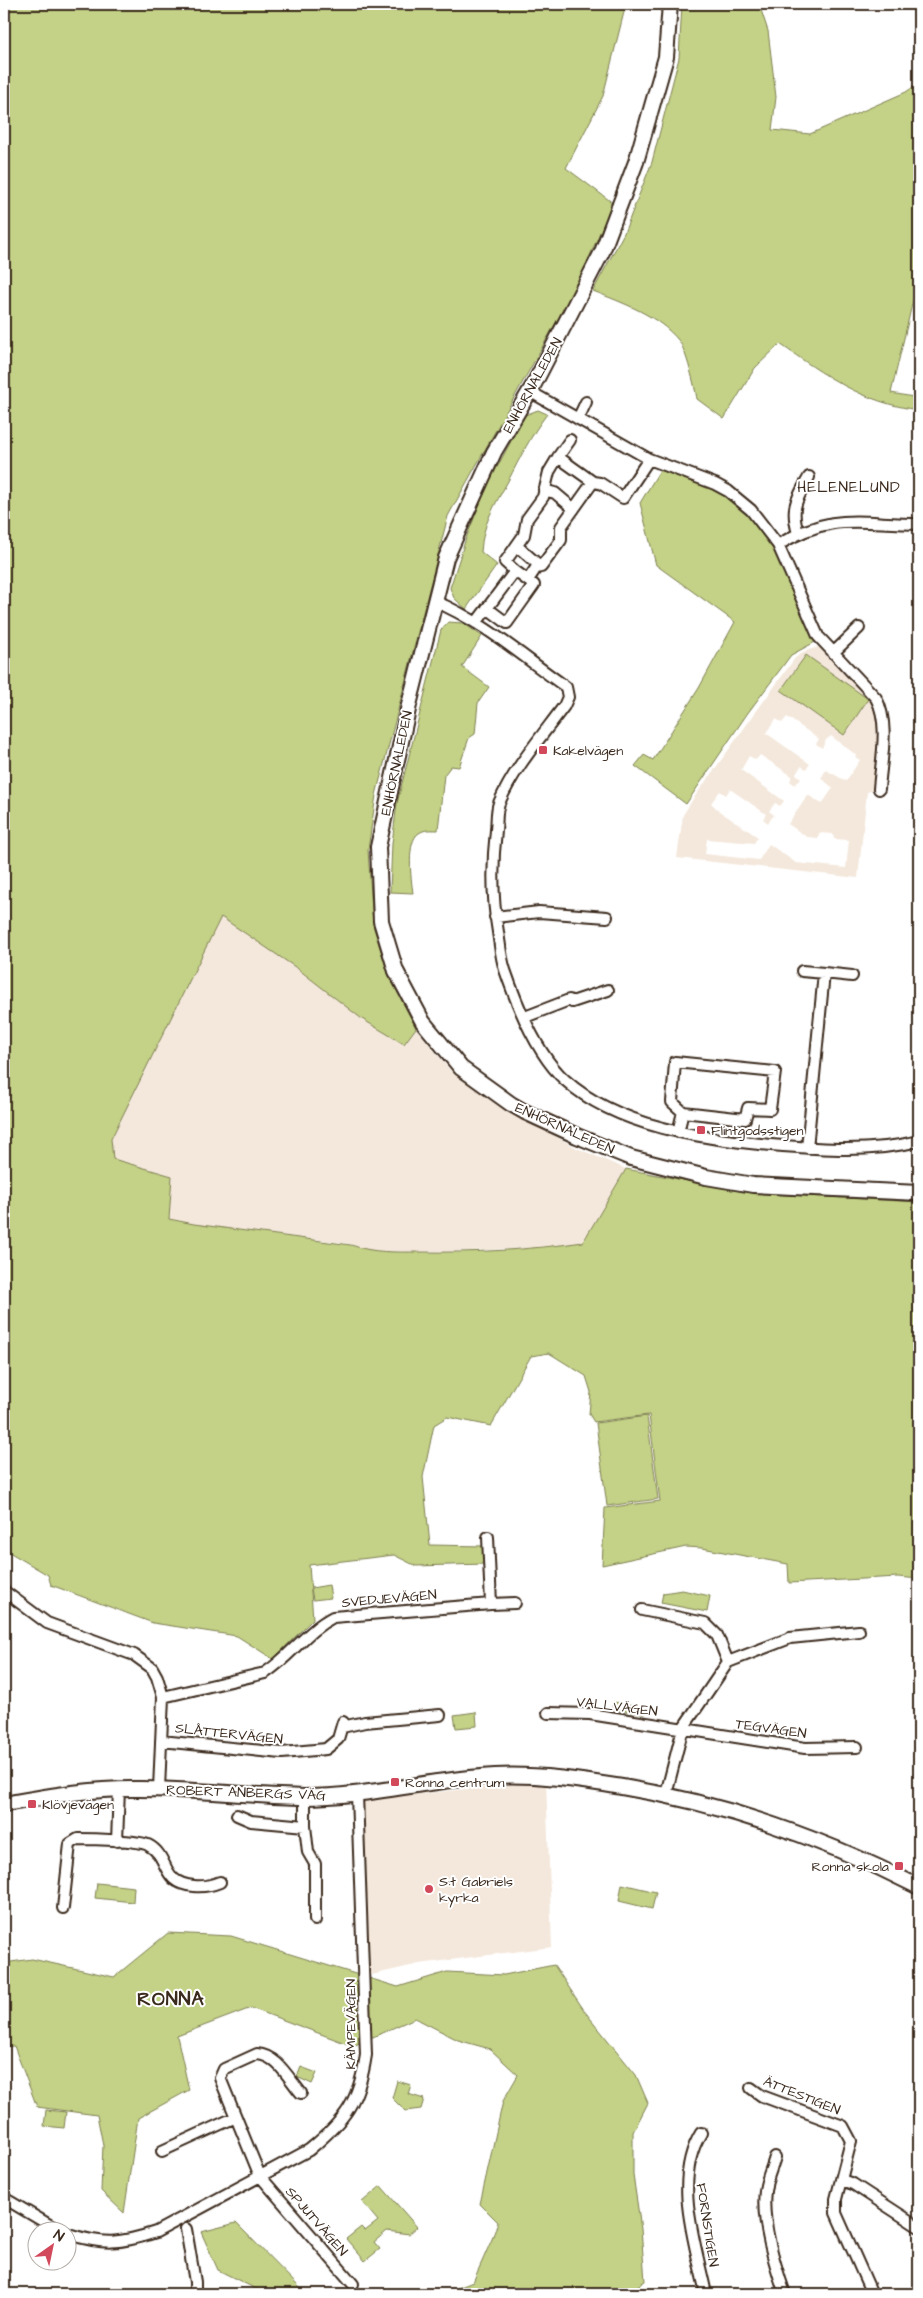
<svg xmlns="http://www.w3.org/2000/svg" width="923" height="2298" font-family="'Architects Daughter',sans-serif">
  <style>
    .built { fill: #f4e8dc; fill-rule: evenodd }
    .green { fill: #c3d286; stroke: #7f7e52 }
    .lines { fill: none; stroke-linecap: round; stroke-linejoin: round }
    .minor-casing { stroke: #3b2a1e; stroke-width: 14 }
    .tertiary-casing { stroke: #3b2a1e; stroke-width: 18 }
    .minor { stroke: #fff; stroke-width: 10 }
    .tertiary { stroke: #fff; stroke-width: 14 }
    .poi-dot { fill: #d1495b; stroke: #fff; stroke-width: 2 }
    .labels { text-anchor: middle; stroke-width: 4; stroke-linejoin: round; paint-order: stroke }
    .street-label { font-size: 14px; fill: #3b2a1e; stroke: #fff }
    .poi-label { font-size: 14px; fill: #3b2a1e; stroke: #fff; text-anchor: start }
    .neighbourhood-label { font-size: 15px; letter-spacing: 1px; fill: #3b2a1e; stroke: #fff }
    .district-label { font-size: 19px; font-weight: bold; letter-spacing: 1px; fill: #3b2a1e; stroke: #fff }
  </style>
  <rect width="100%" height="100%" fill="#fff"/>
  <filter id="ink" filterUnits="userSpaceOnUse"><feTurbulence type="fractalNoise" baseFrequency=".02" numOctaves="2"/><feDisplacementMap in="SourceGraphic" scale="10" xChannelSelector="R" yChannelSelector="G"/><feConvolveMatrix kernelMatrix="1 2 1 2 8 2 1 2 1" color-interpolation-filters="sRGB"/></filter>
  <g filter="url(#ink)">
    <path class="built" d="M825,645L881,707L879,789L867,792L858,878L677,858L683,815L693,799L795,658L805,651ZM787,717L819,739L816,744L822,748L826,740L831,736L856,755L855,757L860,760L846,781L826,770L821,778L833,788L822,804L808,795L788,824L807,837L818,838L819,833L833,834L834,839L849,840L846,868L796,863L769,844L759,860L705,854L707,839L754,843L758,837L719,811L711,803L720,791L726,795L730,789L766,814L763,819L768,823L774,815L769,811L775,803L780,806L784,801L741,770L749,756L756,760L760,755L792,776L790,781L795,785L801,778L796,774L801,766L806,769L810,764L766,733L776,719L782,723Z
      M221,917L298,969L362,1019L404,1044L416,1028L450,1070L490,1100L577,1148L626,1169L583,1242L551,1247L449,1252L368,1251L351,1244L194,1224L169,1219L171,1176L113,1160L111,1139Z
      M546,1781L552,1947L419,1964L367,1976L358,1800Z"/>
    <path class="green" d="M4,4H626L603,96L566,168L613,203L578,283L448,516L376,795L368,850L373,925L388,974L416,1028L404,1044L362,1019L298,969L221,917L111,1139L113,1159L172,1176L169,1219L194,1224L351,1245C374,1253 395,1252 419,1252C473,1253 529,1250 583,1242L626,1169L751,1193L919,1202V1579L898,1577L789,1583L788,1564L702,1548L686,1547L602,1565L605,1508L660,1501L649,1415L594,1422L589,1414L591,1392L586,1376L549,1353L531,1356L491,1426L447,1417L434,1425L423,1477L430,1545L485,1546V1564L416,1566L394,1555L309,1565L313,1619L273,1659L237,1636L153,1623L51,1585L48,1575L4,1549Z
      M682,4H759L768,31L776,97L772,130L810,134L906,92L916,85L919,77V275L891,393L919,398V410C863,403 824,375 780,344L755,368L724,419L697,399C695,387 686,350 679,341C658,315 623,303 593,291L624,233L652,162L679,58Z
      M538,410L547,414C531,435 520,458 508,481C494,507 483,522 481,552L497,565L466,609L454,598L450,588L466,538L487,486L525,415Z
      M660,470C682,477 705,483 725,495C755,512 774,544 786,575C795,597 803,622 817,641L791,655L747,714L686,804L635,766L644,755L653,760L699,688L735,622L656,565L640,503Z
      M448,622L463,623L482,636L462,667L489,687L478,703L475,734L469,738L459,767L451,766L444,775L438,830C431,830 425,829 419,833C406,841 411,879 413,893L390,892L392,843L397,803L441,630Z
      M806,655L868,699L844,735L781,690Z
      M647,1416L658,1499L607,1506L596,1423Z
      M329,1585L331,1598L313,1600L311,1588Z
      M682,1590L710,1596L707,1612L661,1603L663,1593Z
      M613,1702L646,1707L645,1714L612,1709Z
      M476,1712L477,1726L456,1728L454,1715Z
      M97,1883L134,1887L133,1902L95,1898Z
      M622,1884L656,1892L652,1909L619,1901Z
      M168,1933L231,1936L398,1987L447,1972L504,1975L554,1965L586,2013L636,2075L648,2103L633,2132V2175L641,2229L645,2281L625,2294H442L473,2282L492,2239L498,2222L480,2204L503,2101L518,2075L490,2049L458,2040L415,2018L353,2046L251,2008L177,2036L189,2090L138,2118L124,2213L101,2191L103,2145L97,2115L37,2107L14,2046L4,2047V1963L32,1959L114,1977Z
      M301,2067L317,2073L312,2084L297,2077Z
      M397,2081L411,2085L408,2094L424,2099L421,2109L405,2111L392,2098Z
      M46,2110L66,2112L64,2128L44,2126Z
      M381,2186L417,2227L409,2234L387,2231L374,2242L380,2249L365,2261L346,2239L361,2227L365,2231L378,2221L362,2202Z
      M236,2223L306,2294H266L218,2270L201,2232Z"/>
    <g class="lines">
      <defs>
        <path id="minor" d="M529,391L649,459L715,484L728,491L751,510L778,545L818,636L876,698C890,724 881,760 879,789
          M578,419L586,402
          M570,440L558,457L593,482
          M544,490L555,493L574,509
          M798,533C790,507 797,499 809,477
          M778,545C833,511 860,524 919,524
          M517,546L541,567
          M515,571L505,562L524,535L527,519L543,497L549,472L558,457
          M528,580L536,568L541,567L561,540V527L593,482L600,483L623,498L649,459
          M434,601C483,621 523,657 566,687L568,697L564,706C542,736 514,768 499,803C496,811 497,822 496,830C492,865 492,898 498,932C500,945 501,958 505,970C517,1005 537,1055 565,1080C617,1127 704,1139 771,1145C821,1149 871,1153 919,1141
          M476,623L515,571L534,585L507,623L487,608
          M833,653L859,628
          M495,917L539,912L607,917
          M802,971L824,973
          M525,1017L569,1000L572,1002L608,990
          M678,1132L683,1112L745,1119L748,1108L770,1109L775,1072L675,1062L672,1102L683,1112
          M807,1148L824,973L852,976
          M4,1591L47,1623L134,1655L152,1668L157,1677L163,1697L159,1789
          M491,1604L515,1603
          M642,1610L705,1623L717,1635L728,1662
          M163,1697L265,1673C290,1657 306,1631 333,1617L491,1604L488,1537
          M548,1713L590,1714L805,1748L857,1747
          M342,1727L365,1722L440,1715
          M161,1741L282,1753L326,1749L338,1739L343,1722
          M666,1794L683,1728L728,1662L790,1638L859,1631
          M305,1797V1826L308,1852L315,1864V1920
          M237,1815L251,1821L305,1826
          M117,1841L119,1789
          M63,1908L70,1844L78,1839C92,1839 137,1840 148,1845C171,1857 159,1883 194,1886C204,1887 210,1886 220,1882
          M751,2088L762,2096L843,2126L851,2141L836,2199V2213L872,2294
          M301,2093C289,2079 277,2055 257,2054L224,2069L220,2078L260,2176L353,2284
          M701,2133C672,2180 696,2245 706,2294
          M162,2151L236,2117
          M775,2157C772,2168 766,2180 765,2191C761,2222 775,2265 785,2294
          M841,2180L853,2184L919,2227
          M4,2198L58,2230
          M186,2229L195,2282V2294
          M68,2234C104,2245 120,2244 156,2232L309,2150C345,2120 359,2102 366,2055L357,1794"/>
        <path id="tertiary" d="M670,4L666,57L636,162L602,252L534,384L494,452L446,558L409,705L378,847L381,921L396,971L423,1022L461,1068L511,1104L525,1112L577,1136L631,1158L706,1177L753,1185L919,1193
          M4,1804C49,1796 93,1788 139,1789C194,1789 249,1796 304,1797C368,1797 431,1779 495,1776C538,1774 580,1780 622,1787C726,1804 825,1839 919,1887"/>
      </defs>
      <use href="#minor" class="minor-casing"/>
      <use href="#tertiary" class="tertiary-casing"/>
      <use href="#minor" class="minor"/>
      <use href="#tertiary" class="tertiary"/>
    </g>
  </g>
  <g class="poi-dot">
    <rect x="538" y="745" width="10" height="10" rx="2.5"/>
    <rect x="696" y="1125" width="10" height="10" rx="2.5"/>
    <rect x="390" y="1777" width="10" height="10" rx="2.5"/>
    <rect x="27" y="1799" width="10" height="10" rx="2.5"/>
    <rect x="894" y="1861" width="10" height="10" rx="2.5"/>
    <circle cx="429" cy="1889" r="5"/>
  </g>
  <g class="labels">
    <g class="street-label">
      <text transform="translate(532 385) rotate(-61)" y="5">ENHÖRNALEDEN</text>
      <text transform="translate(396 763) rotate(-78)" y="5">ENHÖRNALEDEN</text>
      <text transform="translate(565 1128) rotate(24)" y="5">ENHÖRNALEDEN</text>
      <text transform="translate(389 1598) rotate(-5)" y="5">SVEDJEVÄGEN</text>
      <text transform="translate(617 1706) rotate(7)" y="5">VALLVÄGEN</text>
      <text transform="translate(771 1728) rotate(8)" y="5">TEGVÄGEN</text>
      <text transform="translate(229 1733) rotate(6)" y="5">SLÅTTERVÄGEN</text>
      <text transform="translate(246 1792) rotate(2)" y="5">ROBERT ANBERGS VÄG</text>
      <text transform="translate(350 2024) rotate(-90)" y="5">KÄMPEVÄGEN</text>
      <text transform="translate(802 2095) rotate(22)" y="5">ÄTTESTIGEN</text>
      <text transform="translate(317 2221) rotate(49)" y="5">SPJUTVÄGEN</text>
      <text transform="translate(708 2225) rotate(81)" y="5">FORNSTIGEN</text>
    </g>
    <g class="poi-label">
      <text x="553" y="755">Kakelvägen</text>
      <text x="711" y="1135">Flintgodsstigen</text>
      <text x="405" y="1787">Ronna centrum</text>
      <text x="42" y="1809">Klövjevägen</text>
      <text x="889" y="1871" text-anchor="end">Ronna skola</text>
      <text x="439" y="1886">S:t Gabriels<tspan x="439" dy="16">kyrka</tspan></text>
    </g>
    <g class="neighbourhood-label">
      <text x="849" y="492">HELENELUND</text>
    </g>
    <g class="district-label">
      <text x="171" y="2005">RONNA</text>
    </g>
  </g>
  <rect width="923" height="2298" fill="none" stroke="#fff" stroke-width="20"/>
  <rect x="10" y="10" width="903" height="2278" fill="none" stroke="#3b2a1e" stroke-width="2" filter="url(#ink)"/>
  <g transform="translate(52 2246) rotate(33)"><circle r="24" fill="#ffffff" stroke="#b1aaa5"/>
  <path d="M0-4L9 19L0 12L-9 19Z" fill="#d1495b"/>
  <text y="-8" font-size="14" font-weight="bold" text-anchor="middle" fill="#3b2a1e">N</text>
  </g>
</svg>
